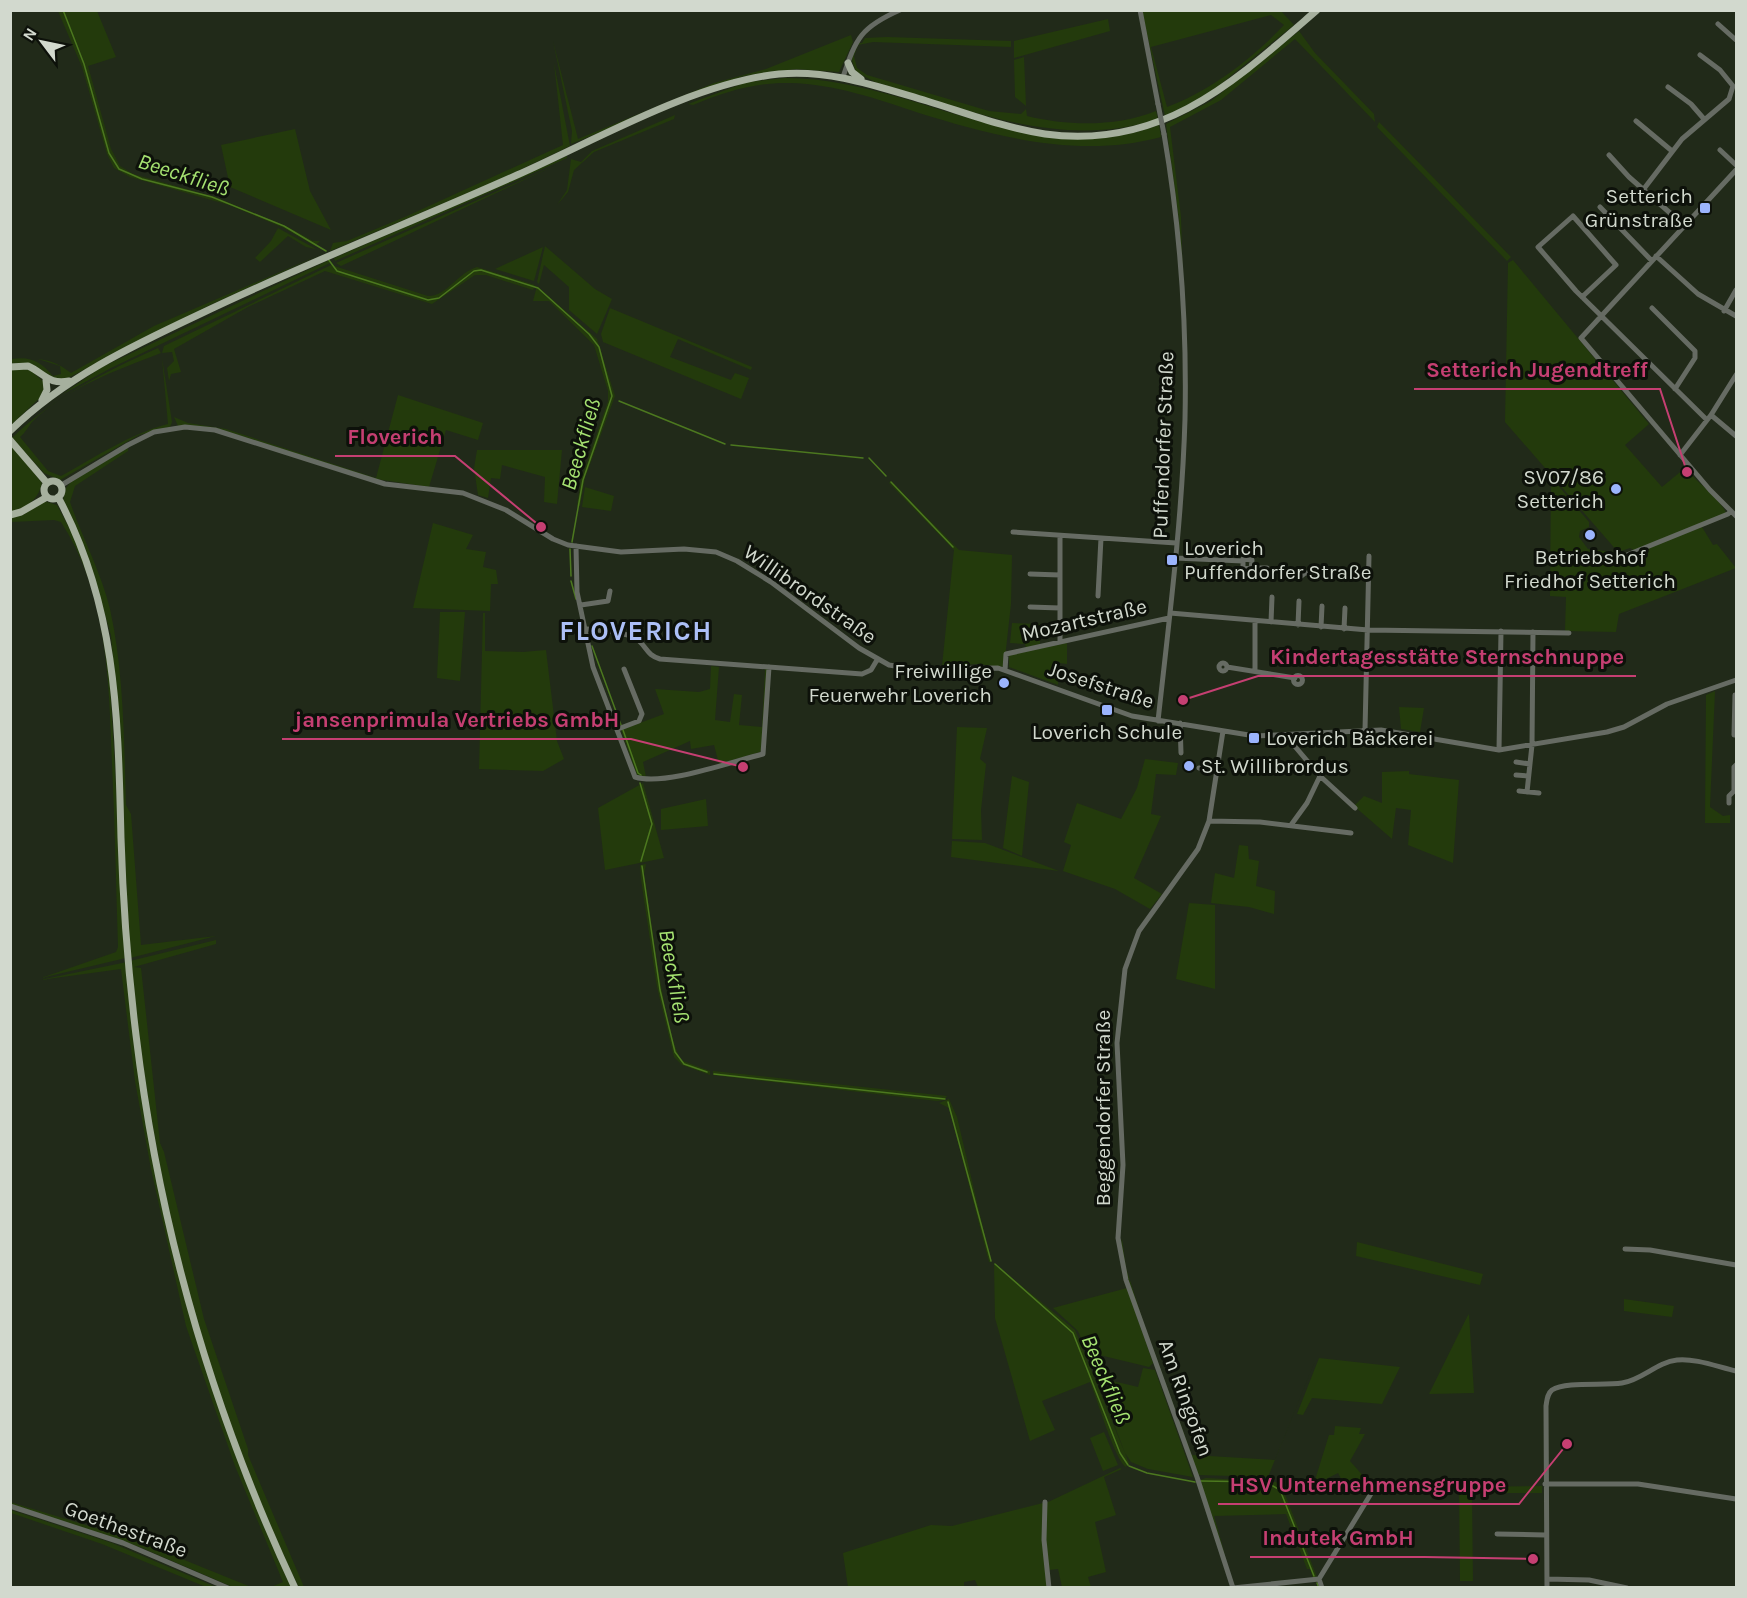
<svg xmlns="http://www.w3.org/2000/svg" width="1747" height="1598" font-family="Karla,sans-serif">
  <style>
    .green { fill: #233a0c; fill-rule: evenodd }
    .lines { fill: none; stroke-linecap: round; stroke-linejoin: round }
    .stream { stroke: #4c781f; stroke-width: 1.5 }
    .minor { stroke: #666b63; stroke-width: 5 }
    .major { stroke: #a6b09e; stroke-width: 7 }
    .minor-bridge { stroke: #666b63; stroke-width: 5 }
    .poi-dot { fill: #9bb4fd; stroke: #0d110a; stroke-width: 2 }
    .labels { text-anchor: middle; stroke-width: 6; stroke-linejoin: round; paint-order: stroke }
    .poi-label { font-size: 21px; fill: #d2d9ce; stroke: #0d110a; text-anchor: end }
    .street-label { font-size: 21px; fill: #d2d9ce; stroke: #0d110a }
    .water-label { font-size: 22px; font-style: italic; fill: #a5e271; stroke: #0d110a }
    .district-label { font-size: 27px; font-weight: bold; letter-spacing: 1.5px; fill: #acbff6; stroke: #0d110a }
    .leader { fill: none; stroke: #c53f72; stroke-width: 2 }
    .callout-dot { fill: #c53f72; stroke: #0d110a; stroke-width: 2 }
    .callout-label { font-size: 22px; text-anchor: middle; font-weight: bold; fill: #c53f72; stroke: #0d110a; stroke-width: 6; stroke-linejoin: round; paint-order: stroke }
  </style>
  <rect width="100%" height="100%" fill="#212a19"/>
  <path class="green" d="M58,11H97L116,57L88,66L111,149L120,166L133,174L215,197L288,227L313,241H320L315,246L284,228L229,205L130,177L114,168L107,154L82,67Z
    M1142,11H1281L1294,25L1206,96L1165,116ZM1271,15L1284,25C1252,59 1210,91 1167,107L1151,47Z
    M1108,19L1110,31L1014,58V41Z
    M1299,31L1315,53L1374,114L1375,122L1295,39L1221,100L1170,127L1181,217L1187,415L1179,220L1166,124L1211,101Z
    M851,35L853,42L839,72L796,69L744,76L715,85L571,144L572,131L553,41L578,139L714,83L766,69Z
    M887,37L1011,41V47L873,42L858,45L854,56L857,68L867,75L989,111L1021,114L1026,109L1027,116C1068,126 1116,127 1156,111L1158,119C1062,151 967,109 875,82L856,72L851,58L858,43H862L865,38Z
    M1024,57L1026,106L1015,97L1014,60Z
    M554,63L570,146L492,183L330,251L333,243L347,241L407,216L563,145Z
    M785,78C913,78 1031,172 1159,125L1161,137C1080,159 997,137 919,113C877,99 835,84 790,83C756,82 724,92 693,105L688,104L747,82Z
    M675,115L674,119L594,152L574,170L568,192L557,205L567,190L571,159L581,162L592,151Z
    M1379,122L1511,257L1507,261L1377,127Z
    M295,129L310,191L331,230L230,187L221,145Z
    M567,156V158L335,261L334,258Z
    M556,165L341,266L336,263Z
    M278,228L316,249L306,247L288,236L260,262L255,258L271,241Z
    M545,246L595,289L612,299L597,334L569,310V287L544,265L539,284L537,282Z
    M543,247L534,281L495,269Z
    M322,254L208,306L64,380C40,378 38,358 11,364L12,359C31,356 41,362 53,376L61,374L60,366L38,359C53,361 59,364 71,373L154,326Z
    M329,260L330,263L111,368L63,394L37,412L100,368Z
    M1513,260L1649,424L1625,445L1662,487L1685,468C1695,480 1722,501 1726,513L1634,550L1630,548L1618,552L1505,422L1508,263Z
    M331,265L428,296C446,297 459,272 477,267L535,285L533,290L486,275H475L432,304L325,271L248,307L174,349L181,372L171,374L169,381L167,368L174,361L172,352L162,353L164,346Z
    M537,286L597,339L615,396L585,478L580,506H577L581,479L608,401V391L594,345L549,301H533Z
    M610,308L752,367L751,370L678,339L670,357L731,380L735,373L749,378L741,399L603,342L601,334Z
    M158,348L161,353C117,370 66,388 32,422C28,427 25,433 20,437L48,471L61,476C96,457 129,434 168,424L162,358L172,422L170,427L139,435L60,480L44,473L12,438C55,396 105,372 158,348Z
    M19,368L30,370L44,382V394L11,425V369Z
    M398,395L483,423L478,440L446,430L429,487L376,479L216,428L178,426L174,417L188,423L226,429L376,478Z
    M10,443L42,483C38,500 27,508 10,512Z
    M128,447V451L75,486L70,502C82,537 101,572 110,609C124,673 124,740 126,805L131,814L141,945L216,936L130,958L119,733L111,635L86,551L63,500L66,488L71,482Z
    M477,450H562L557,504L544,502L545,477L502,465L500,479L491,478L488,498L478,495L474,468Z
    M1551,477L1589,522V527L1580,531L1579,537L1588,549L1615,552L1621,559L1702,527L1713,545L1717,544L1736,568L1619,614L1616,632L1565,631L1566,597L1550,596Z
    M891,481L959,550L1012,555L1011,604L1004,667L977,664L942,666L954,550L889,483Z
    M585,487L614,496L611,511L582,507Z
    M44,501L57,505L81,550L108,648L126,958L41,978L116,952L118,947C116,886 115,825 112,764C109,682 108,594 61,522L54,520L11,522L10,518L23,515Z
    M433,523L473,535L466,549L486,552L483,567L496,570L498,584H491L490,611L413,608Z
    M440,612H465L460,681L437,678Z
    M483,613H485V651L523,652L546,650L557,741L564,759L543,771L479,769Z
    M1012,623L1040,624V644L1026,648L1025,644L1010,643Z
    M1067,643V664L1059,663L1058,685L1009,667V655Z
    M711,666L719,667L715,720L730,722L734,694L742,695L739,725L762,727L765,669H768L762,748L760,752L719,764L714,745L691,749L690,741L643,762L646,777L637,776L621,730L664,714L655,689L699,692L710,689Z
    M1715,691L1710,807L1723,816L1730,815V823H1705L1706,695Z
    M1399,707L1424,708L1420,732L1401,729Z
    M957,727L987,728L980,759L986,764L981,810L982,840L952,839Z
    M1145,759L1178,763L1176,775L1156,774L1151,814L1161,816L1134,878L1162,894L1150,909L1115,889L1063,871L1071,845L1064,842L1077,803L1121,819L1137,788Z
    M1409,771V774L1459,780L1453,863L1408,845L1411,810L1396,808L1392,839L1354,806L1364,796L1382,803V772Z
    M1012,776L1029,782L1022,856L1003,848Z
    M643,783L664,858L605,870L598,808Z
    M706,799L708,826L661,830V809Z
    M952,841L985,843L1059,871L951,857Z
    M1239,845L1248,846L1249,859L1259,861L1256,886L1275,891L1274,914L1249,907L1211,903L1215,873L1234,878Z
    M646,864L644,874C650,906 665,1045 683,1061L710,1071V1075L682,1065L674,1057L657,987L641,879L640,865Z
    M1189,903L1215,905V989L1176,979Z
    M216,940V944L134,967L141,968L160,1143L164,1152L204,1319L248,1449V1455L304,1587H299C200,1394 153,1176 130,961Z
    M127,962L146,1121L207,1370L293,1587H271L283,1582L235,1466L186,1326L151,1169L135,1081L121,969L40,980Z
    M713,1071L947,1096L944,1100L937,1101L713,1075Z
    M949,1099L957,1117L991,1262H989L949,1108L939,1103Z
    M1122,1239L1126,1268L1144,1324L1192,1455L1275,1460L1315,1361L1268,1477L1198,1475C1185,1440 1114,1261 1122,1239Z
    M1357,1242L1483,1274L1480,1285L1356,1256Z
    M994,1263L1075,1330L1129,1463L1126,1467C1115,1460 1097,1398 1090,1382L1042,1401L1055,1430L1030,1441L995,1318Z
    M1127,1288L1153,1363L1149,1367L1087,1352L1078,1331L1053,1308Z
    M1624,1299L1674,1306L1672,1317L1624,1311Z
    M1469,1314L1474,1393L1429,1394L1467,1317Z
    M1319,1358L1400,1367L1382,1404L1312,1398L1303,1415L1297,1414Z
    M1143,1368L1155,1370L1193,1477L1148,1469L1131,1462L1125,1453L1096,1377L1138,1387Z
    M1335,1426L1361,1428L1359,1434H1365L1350,1461L1365,1478L1346,1488L1338,1473L1324,1480H1315L1329,1435H1334Z
    M1104,1432L1118,1465L1103,1471L1090,1438Z
    M1120,1468L1122,1469L1104,1477L1116,1515L1095,1522L1106,1572L1088,1577L1091,1587H1062L1058,1569L1049,1570L1046,1549V1503Z
    M1206,1478L1276,1482L1286,1497L1317,1577L1313,1579L1310,1569H1307L1286,1514L1214,1516L1226,1558L1200,1480Z
    M1542,1486V1493H1472L1473,1581H1460L1459,1487Z
    M10,1502L135,1540L251,1587H233L142,1548L11,1504Z
    M1043,1503L1048,1587H978L975,1580L964,1582V1587H848L843,1553L931,1525L952,1526Z
    M11,1510L112,1543L216,1587H206L102,1544L11,1513Z"/>
  <g class="lines">
    <path class="stream" d="M63,10L84,64L109,153L119,169L142,179L212,197L284,226L326,251
      M328,259L337,271L428,300L439,298L474,271L481,270L538,288L589,334L599,347L612,396L583,480L572,542
      M619,401L725,444
      M731,445L863,458
      M869,458L886,476
      M891,482L953,547
      M570,549L571,576
      M571,581L576,599
      M592,646L621,725
      M623,730L638,773L641,775
      M640,783L652,824L641,861
      M642,866L660,990L675,1052L684,1064L707,1072
      M714,1074L945,1099
      M948,1102L991,1261
      M995,1264L1073,1333L1120,1453L1128,1465
      M1129,1466L1147,1473L1195,1482
      M1201,1481L1266,1482L1280,1490L1314,1576
      M1317,1583L1319,1588"/>
    <path class="minor" d="M1140,10L1158,104
      M1718,24L1736,40
      M1700,55L1720,70L1733,86L1729,99
      M843,77C856,38 861,27 900,10
      M1668,87L1691,104L1704,119
      M1636,121L1672,151
      M1720,150L1736,165
      M1609,155L1629,177L1685,226
      M1736,170L1581,338L1710,490L1736,516
      M1643,190L1682,139L1729,99
      M1600,207L1652,261
      M1656,256L1698,294L1736,316
      M1582,297L1616,265L1573,216L1538,247L1576,291L1707,420
      M1652,308L1695,351V358L1675,389
      M1724,311L1736,290
      M1711,415L1736,436
      M1680,455L1711,415L1736,375
      M60,486L128,445L154,432L185,427L215,430L385,484L463,493L506,510L553,539L568,545L621,552L684,549L716,552L737,561L771,582L859,648L889,665L913,669L998,668L1132,716L1255,736L1381,730L1499,750L1607,732L1624,727L1667,704L1736,680
      M1013,532L1176,543
      M576,546L577,592L593,667L635,777C665,786 730,762 763,754L769,667
      M1622,557L1728,514L1731,511
      M1175,558L1243,561
      M1243,559L1252,560L1251,569L1243,568Z
      M1252,568H1267
      M1030,574L1060,575
      M1300,577L1305,573L1369,572
      M1098,596L1101,538
      M581,605L608,601L610,591
      M1030,607L1060,608
      M1170,613L1368,630L1569,633
      M1255,622V671
      M1271,622L1272,597
      M1298,625L1299,601
      M1321,627L1322,606
      M587,629C599,630 631,632 639,641C648,649 647,655 660,659L862,674L871,670L877,660
      M1344,629L1345,608
      M1060,642V536
      M1219 667a4 4 0 1 1 8 0a4 4 0 1 1-8 0Z
      M1227,667L1295,678
      M1005,670L1006,654L1169,618
      M1293.5 680a4.5 4.5 0 1 1 9 0a4.5 4.5 0 1 1-9 0Z
      M1735,695L1734,735H1736
      M1158,721C1169,621 1182,520 1185,419C1187,324 1180,227 1164,134
      M1180,723L1181,753
      M618,729L639,721L642,714L624,669
      M1365,730L1369,556
      M1223,731L1209,821L1198,849L1139,931L1125,969L1117,1043L1123,1165L1118,1238L1126,1280L1197,1477L1233,1588
      M1291,736L1292,743L1320,776L1355,808
      M1499,750L1501,631
      M1516,762L1530,764
      M1199,768L1217,771
      M1516,775L1528,776
      M1519,791L1539,793
      M1527,792L1532,745L1533,632
      M1729,803V796L1734,791V767L1736,765
      M1209,821L1260,822L1351,833
      M1291,825L1307,803L1320,776
      M1625,1249L1650,1250L1736,1265
      M1545,1484H1638L1736,1499
      M1045,1502L1044,1540L1049,1588
      M10,1506L123,1543L228,1588
      M1497,1534L1545,1535
      M1319,1579L1372,1492
      M1319,1579L1322,1588
      M1547,1579L1589,1580L1627,1588
      M1233,1588L1319,1579
      M1547,1588L1546,1406C1547,1400 1547,1394 1552,1390C1566,1381 1604,1386 1622,1383C1642,1380 1657,1362 1677,1360C1695,1358 1718,1367 1736,1371"/>
    <path class="major" d="M848,63L852,72L861,79
      M10,367L28,366C45,374 49,385 69,381
      M42,400L47,390L46,380
      M10,431C64,378 132,346 200,314C304,264 412,222 517,175C596,140 694,83 779,74C830,69 879,87 927,101C966,113 1005,128 1045,134C1163,150 1235,81 1317,10
      M10,440L47,483
      M44 490a9 9 0 1 1 18 0a9 9 0 1 1-18 0Z
      M58,497C117,607 118,717 121,838C123,904 128,970 136,1035C159,1227 213,1413 295,1588
      M10,515L21,512L47,497"/>
    <path class="minor-bridge" d="M1158,104L1164,134"/>
  </g>
  <g class="poi-dot">
    <rect x="1699" y="202" width="12" height="12" rx="3"/>
    <circle cx="1616" cy="489" r="6"/>
    <circle cx="1590" cy="535" r="6"/>
    <rect x="1166" y="554" width="12" height="12" rx="3"/>
    <circle cx="1004" cy="683" r="6"/>
    <rect x="1101" y="704" width="12" height="12" rx="3"/>
    <rect x="1248" y="732" width="12" height="12" rx="3"/>
    <circle cx="1189" cy="766" r="6"/>
  </g>
  <g class="labels">
    <g class="poi-label">
      <text x="1693" y="203">Setterich<tspan x="1693" dy="24">Grünstraße</tspan></text>
      <text x="1604" y="484">SV07/86<tspan x="1604" dy="24">Setterich</tspan></text>
      <text x="1184" y="555" text-anchor="start">Loverich<tspan x="1184" dy="24">Puffendorfer Straße</tspan></text>
      <text x="1590" y="564" text-anchor="middle">Betriebshof<tspan x="1590" dy="24">Friedhof Setterich</tspan></text>
      <text x="992" y="678">Freiwillige<tspan x="992" dy="24">Feuerwehr Loverich</tspan></text>
      <text x="1107" y="739" text-anchor="middle">Loverich Schule</text>
      <text x="1266" y="745" text-anchor="start">Loverich Bäckerei</text>
      <text x="1201" y="773" text-anchor="start">St. Willibrordus</text>
    </g>
    <g class="street-label">
      <text transform="translate(1163 445) rotate(-88)" y="7">Puffendorfer Straße</text>
      <text transform="translate(810 594) rotate(35)" y="7">Willibrordstraße</text>
      <text transform="translate(1084 620) rotate(-13)" y="7">Mozartstraße</text>
      <text transform="translate(1101 685) rotate(18)" y="7">Josefstraße</text>
      <text transform="translate(1103 1108) rotate(-90)" y="7">Beggendorfer Straße</text>
      <text transform="translate(1186 1398) rotate(70)" y="7">Am Ringofen</text>
      <text transform="translate(126 1529) rotate(20)" y="7">Goethestraße</text>
    </g>
    <g class="water-label">
      <text transform="translate(184 174) rotate(18)" y="8">Beeckfließ</text>
      <text transform="translate(580 444) rotate(-74)" y="8">Beeckfließ</text>
      <text transform="translate(675 976) rotate(80)" y="8">Beeckfließ</text>
      <text transform="translate(1107 1379) rotate(67)" y="8">Beeckfließ</text>
    </g>
    <g class="district-label">
      <text x="636" y="640">FLOVERICH</text>
    </g>
  </g>
  <path class="leader" d="M1687 472L1660 389H1414M541 527L455 456H335M1183 700L1258 676H1636M743 767L631 739H282M1567 1444L1519 1504H1218M1533 1559L1425 1557H1250"/>
  <g class="callout-dot">
    <circle cx="1687" cy="472" r="6"/>
    <circle cx="541" cy="527" r="6"/>
    <circle cx="1183" cy="700" r="6"/>
    <circle cx="743" cy="767" r="6"/>
    <circle cx="1567" cy="1444" r="6"/>
    <circle cx="1533" cy="1559" r="6"/>
  </g>
  <g class="callout-label">
    <text x="1537" y="377">Setterich Jugendtreff</text>
    <text x="395" y="444">Floverich</text>
    <text x="1447" y="664">Kindertagesstätte Sternschnuppe</text>
    <text x="457" y="727">jansenprimula Vertriebs GmbH</text>
    <text x="1368" y="1492">HSV Unternehmensgruppe</text>
    <text x="1338" y="1545">Indutek GmbH</text>
  </g>
  <rect width="1747" height="1598" fill="none" stroke="#d2d9ce" stroke-width="24"/>
  <g transform="translate(42 42) rotate(302)" stroke="#0d110a" stroke-width="4.5" paint-order="stroke">
  <path d="M0-4.5L10 22L0 15L-10 22Z" fill="#d2d9ce"/>
  <text y="-9" font-size="16" font-weight="bold" text-anchor="middle" fill="#d2d9ce">N</text>
  </g>
</svg>
